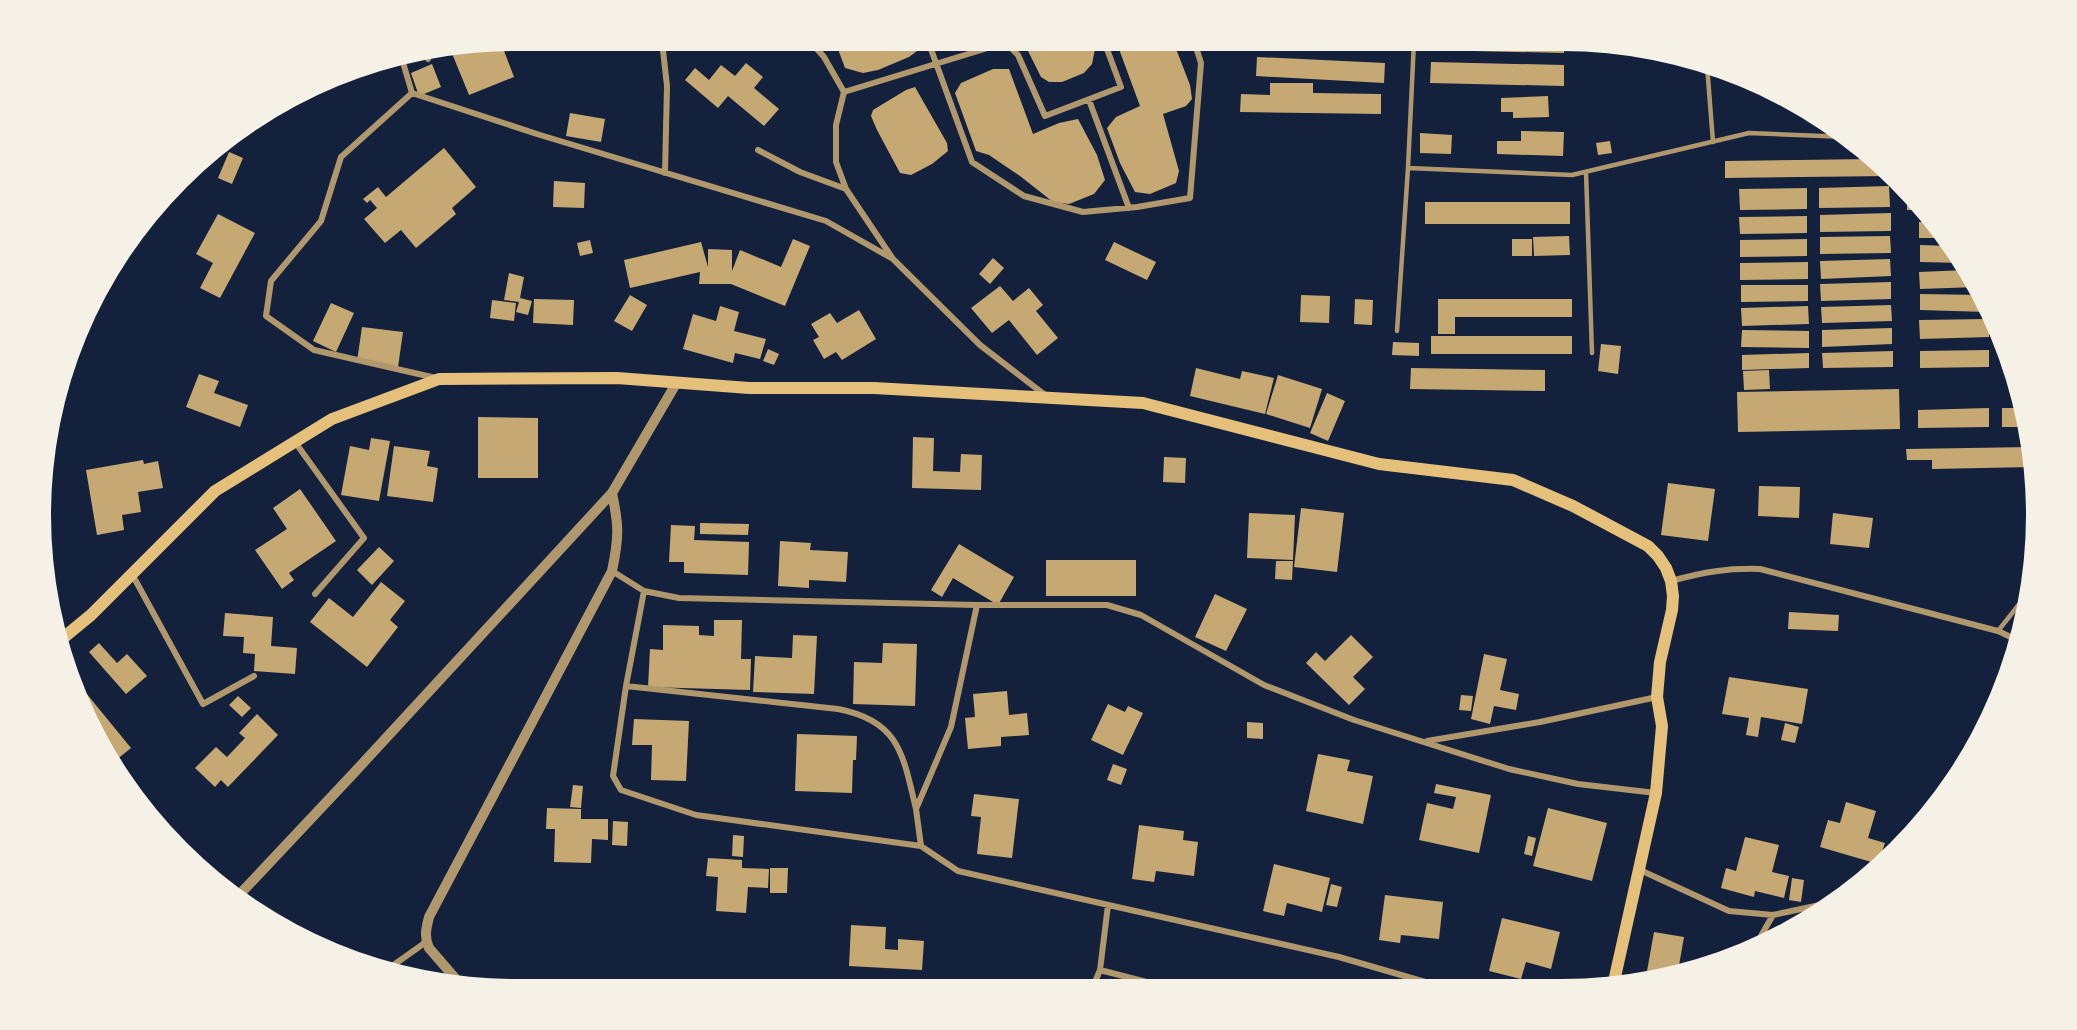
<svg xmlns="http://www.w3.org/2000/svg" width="2077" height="1030" font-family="Rubik,sans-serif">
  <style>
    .building { fill: #c6a872 }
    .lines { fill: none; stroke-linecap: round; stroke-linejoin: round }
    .service { stroke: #b1986c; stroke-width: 4.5 }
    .minor { stroke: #b1986c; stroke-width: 6 }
    .tertiary { stroke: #b1986c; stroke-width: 10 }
    .secondary { stroke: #e5c07b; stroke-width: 12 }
  </style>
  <rect width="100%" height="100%" fill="#14213d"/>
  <path class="building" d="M835,41H913L917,51L909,57L878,70L863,73L845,68Z
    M1023,41H1091L1095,49L1092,64L1084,73L1062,82H1049L1041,77Z
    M1116,41H1173L1190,85L1192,99L1186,106L1163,114L1179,171L1176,183L1150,194L1135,192L1120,163L1107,128L1116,117L1140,106Z
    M1430,41H1565L1564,53L1430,50Z
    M501,43L514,77L469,95L451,51Z
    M1257,57L1385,63L1384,83L1256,76Z
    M1431,62L1564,65V86L1430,83Z
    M746,63L763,77L754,88L779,109L764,126L728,96L718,108L685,80L695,68L709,80L721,65L735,76Z
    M432,64L441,87L419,96L411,73Z
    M993,69H1009L1033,134L1059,123L1078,119L1097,155L1105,180L1094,194L1069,204L1053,202L1020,176L989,155L976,151L955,93L961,83Z
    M1270,83H1313V93L1381,94V114L1240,112L1241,94L1270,95Z
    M915,87L947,143L948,151L932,164L911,175L900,173L877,130L871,116L873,110L906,90Z
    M1548,96L1549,117L1513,118V112H1501V98Z
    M570,113L605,119L601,142L566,136Z
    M1521,131L1564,132L1563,156L1497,154V141H1521Z
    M1420,133L1452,135L1451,154L1420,153Z
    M1610,141L1612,153L1598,155L1596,143Z
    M444,148L476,187L452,208L456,214L416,248L401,230L385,243L364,219L377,208L370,200L367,203L363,199L378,187L386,197Z
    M229,152L243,158L232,184L218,178Z
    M1873,159L1890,176L1725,178V161Z
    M554,181L585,183L584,208L553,207Z
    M1889,186L1890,207L1819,208V188Z
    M1807,188V209L1740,210L1739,189Z
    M1907,191L1919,202L1924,210H1907Z
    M1425,202H1570V224H1425Z
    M1891,213V231L1820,232V215Z
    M218,214L255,233L220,298L200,288L213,263L196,254Z
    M1807,216V233L1740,234L1739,217Z
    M1919,222H1933L1944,238H1919Z
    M1569,236L1570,255L1534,256L1533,237Z
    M1890,236L1891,253L1820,254V237Z
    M793,239L810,246L785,306L731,284H699L700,272L630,288L624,260L701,242L708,267V249L732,250V271L740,250L781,267Z
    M1512,239H1532V256H1512Z
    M1807,239V256L1740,257V240Z
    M590,240L593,253L580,256L577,243Z
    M1114,242L1156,262L1147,280L1105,260Z
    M1920,245L1950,246L1962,263L1920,262Z
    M993,258L1004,268L990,284L979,274Z
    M1890,259L1891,276L1821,279L1820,261Z
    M1808,262V279L1740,280V263Z
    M1967,270L1977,287L1920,289L1919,272Z
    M509,273L524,277L520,298L532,301L528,315L516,312L519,302L504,300Z
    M1891,282V299L1821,301L1820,284Z
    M1741,285H1808V301L1741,302Z
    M1000,286L1013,301L1029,288L1043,305L1036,311L1058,338L1037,355L1009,320L992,333L971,308Z
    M1920,294L1981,295L1987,312L1920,310Z
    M630,295L647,305L632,331L614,321Z
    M1301,295L1330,296L1329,323L1300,322Z
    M534,299L574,300L573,325L533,323Z
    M1355,299L1373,300L1372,325L1354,324Z
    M1438,299H1572V317H1455V334H1438Z
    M492,300L516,303L514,321L490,318Z
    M331,303L354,313L336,352L313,341Z
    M1891,305L1892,321L1822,323L1821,307Z
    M720,306L739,312L734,331L766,339L760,359L735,353L733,363L683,349L693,314L716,321Z
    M1808,306L1809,324L1742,326L1741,308Z
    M859,310L876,339L842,360L836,352L824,359L813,340L819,337L811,324L830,313L837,323Z
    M1989,319V337L1920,339L1919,320Z
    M362,327L403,332L398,367L357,361Z
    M1892,328V344L1822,347V330Z
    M1742,330L1809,331V348L1741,347Z
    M1431,336H1572V354H1431Z
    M1393,342L1419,343V356L1392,355Z
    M1601,344L1621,346L1618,374L1598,371Z
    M768,349L779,354L774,365L763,361Z
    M2001,349H2005L2013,369H2002Z
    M1989,350V367L1920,368V351Z
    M1893,351V367L1823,368L1822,353Z
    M1809,353V368L1742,370V355Z
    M1196,368L1240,379L1242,371L1274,378L1265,414L1190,396Z
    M1411,368L1545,370V391L1410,389Z
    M1769,370L1770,389L1744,390L1743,371Z
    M199,374L219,381L214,393L248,405L240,427L186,407Z
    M1278,375L1322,389L1310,428L1266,414Z
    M1899,389L1900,429L1738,432L1737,392Z
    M1327,393L1345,401L1328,441L1310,433Z
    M1989,408V427L1918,428V410Z
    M2002,408H2022L2026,427H2002Z
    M478,417L538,418V478H478Z
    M913,437L934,438L933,471L960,472L961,454L982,455L981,490L912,488Z
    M371,438L390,441L379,501L341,495L350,446L369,450Z
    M394,446L430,451L427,466L438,468L433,502L387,496Z
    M2031,447L2033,467L1932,469V460H1907L1906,449Z
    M1164,457L1186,458L1185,483L1163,482Z
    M143,460L144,464L158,461L163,488L138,492L141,512L122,515L124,530L97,535L86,470Z
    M1668,483L1715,489L1708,541L1661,535Z
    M1759,486L1800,487L1799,518L1758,516Z
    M300,489L336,541L289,573L294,580L282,589L255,550L287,529L273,508Z
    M1301,508L1344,513L1337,572L1294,567Z
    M1249,513L1295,515L1293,560L1247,558Z
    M1833,513L1873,518L1869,548L1830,544Z
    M700,523L749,524L748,535L700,534Z
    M671,525L695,526L694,540L749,542L748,575L684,573V562H669Z
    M780,541L811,543L810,550L848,552L846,582L809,580V588L778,586Z
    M959,544L1014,577L998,605L953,578L942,597L931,590Z
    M379,547L394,561L372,585L357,570Z
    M1046,560H1136V596H1046Z
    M1276,561H1293L1292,580L1275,579Z
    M381,582L405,601L390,620L398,627L367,667L310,622L329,598L353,617Z
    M1215,594L1247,609L1226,651L1195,637Z
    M1789,612L1839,615L1838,631L1788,629Z
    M225,613L273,617L271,646L297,648L295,674L254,671L255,654L243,653L244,637L223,636Z
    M714,620H742L741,659H751L750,690L648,687L650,649L663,650V625L699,626V635L714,636Z
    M793,635L817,636L814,694L753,692L755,656L792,658Z
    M1351,635L1373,657L1353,677L1365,689L1349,705L1306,663L1316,652L1325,661Z
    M99,643L117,663L127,654L147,676L126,694L89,652Z
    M883,643L917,644L915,706L853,704L854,662L882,663Z
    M1484,654L1507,659L1500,690L1519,694L1516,710L1494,706L1490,724L1471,719Z
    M1729,677L1808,689L1802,724L1761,717L1758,737L1746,735L1749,718L1722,714Z
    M1007,691L1009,715L1027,713L1029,735L1001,737V746L968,749L965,718L975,717L973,694Z
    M86,693L131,748L115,761L89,725L81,697Z
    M1461,695L1473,696L1471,711L1459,710Z
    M238,696L251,708L242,717L229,705Z
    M1108,704L1125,712L1128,706L1143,713L1123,755L1091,740Z
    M257,714L278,735L228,787L221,780L215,787L195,768L216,747L227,757L245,738L239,733Z
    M634,719L689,721L686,781L651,780L652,745H632Z
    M1247,722L1263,723V739L1247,738Z
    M1785,723L1799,727L1795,743L1781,740Z
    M797,734L857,736L856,760H853L852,793L795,791Z
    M1318,754L1350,760L1347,771L1373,776L1363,824L1306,811Z
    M1113,764L1127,769L1121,785L1107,780Z
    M1436,784L1491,795L1479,853L1419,840L1427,803L1453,809L1456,797L1434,793Z
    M573,785L583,786L581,808L570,807Z
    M974,794L1019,799L1012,858L977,854L981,817L971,816Z
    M1846,802L1876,811L1868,838L1885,843L1878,864L1820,847L1828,820L1840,823Z
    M547,808L581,809V819H608V840L592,839L591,863L554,862L555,829H546Z
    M1548,808L1607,823L1592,881L1533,866Z
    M613,821L628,822L627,846L612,845Z
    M1139,825L1184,831L1183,840L1198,842L1194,876L1156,871L1154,882L1132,879Z
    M733,835L744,836L743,857L732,856Z
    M1528,836L1536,838L1532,856L1524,854Z
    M1745,837L1779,845L1772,872L1789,876L1784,898L1755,891L1754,897L1721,888L1726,868L1736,871Z
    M708,858L742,860V868L769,869L768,888L748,887L746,913L716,911L718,877L706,876Z
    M1274,864L1330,878L1322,912L1287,903L1284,916L1263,911Z
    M770,868H788L787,893H770Z
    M1792,878L1804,880L1801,902L1789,900Z
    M1331,884L1342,887L1337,907L1326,905Z
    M1385,895L1443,902L1439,939L1401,935L1400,943L1379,940Z
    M1502,918L1560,932L1551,969L1526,962L1521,979L1489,971Z
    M851,925L886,927L885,949L898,950V939L924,941L922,970L849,966Z
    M1654,932L1684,937L1678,971L1665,974L1647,971Z"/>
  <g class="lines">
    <path class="service" d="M1707,65L1713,142
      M1408,168L1572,175L1749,133L1848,137
      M1586,172L1592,353
      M1397,331L1408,168L1414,41
      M1998,631L2028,593"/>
    <path class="minor" d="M662,41L667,86L665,173
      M810,41L824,57L844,92L836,125V162L846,189L893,259L980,345L1045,395
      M928,41L972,162L1024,196L1083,212L1137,207L1190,198L1201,63L1194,41
      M1004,41L1018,55L1045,116L1121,87L1104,41
      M426,55L428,59
      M402,59L412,93
      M844,92L1004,43
      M1089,100L1129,208
      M758,150L800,172L846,189
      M436,378L314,350L266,316L271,281L321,221L341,157L412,93L540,135L826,221L893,259
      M295,442L364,538L315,594
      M612,571L644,591L679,598L977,605H1107L1141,615L1264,685L1354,720L1509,769L1578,784L1656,793
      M132,574L203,704L254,676
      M1671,581C1704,572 1727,568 1760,569L1998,631L2019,641
      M644,591L626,686L613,776L621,790L696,815L921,846
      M977,605L951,727L916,809L921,846L958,871L1339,957L1439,986
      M626,686L838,709C900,721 903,755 916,809
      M1427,741L1540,722L1657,697
      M1640,870L1729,911L1773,915L1834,902
      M1754,948L1773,915
      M1100,970L1166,987
      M385,971L426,942
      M1093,987L1100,970L1108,905"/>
    <path class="tertiary" d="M240,894L351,776L612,493L677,382
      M461,985L429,948C424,937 426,929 429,917L612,571C619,537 619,526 612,493"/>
    <path class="secondary" d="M63,638L91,615L215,491L332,419L439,379L617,378L749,388H874L1143,403L1379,464L1513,480L1573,506L1648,546L1658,556L1666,568L1671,581L1673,596L1672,610L1660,662L1657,697L1662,726L1656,793L1613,986"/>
  </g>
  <path d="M0 0H2077V1030H0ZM515 51H1562A464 464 0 0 1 2026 515V515A464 464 0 0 1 1562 979H515A464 464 0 0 1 51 515V515A464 464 0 0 1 515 51Z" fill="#f6f1e7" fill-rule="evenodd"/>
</svg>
